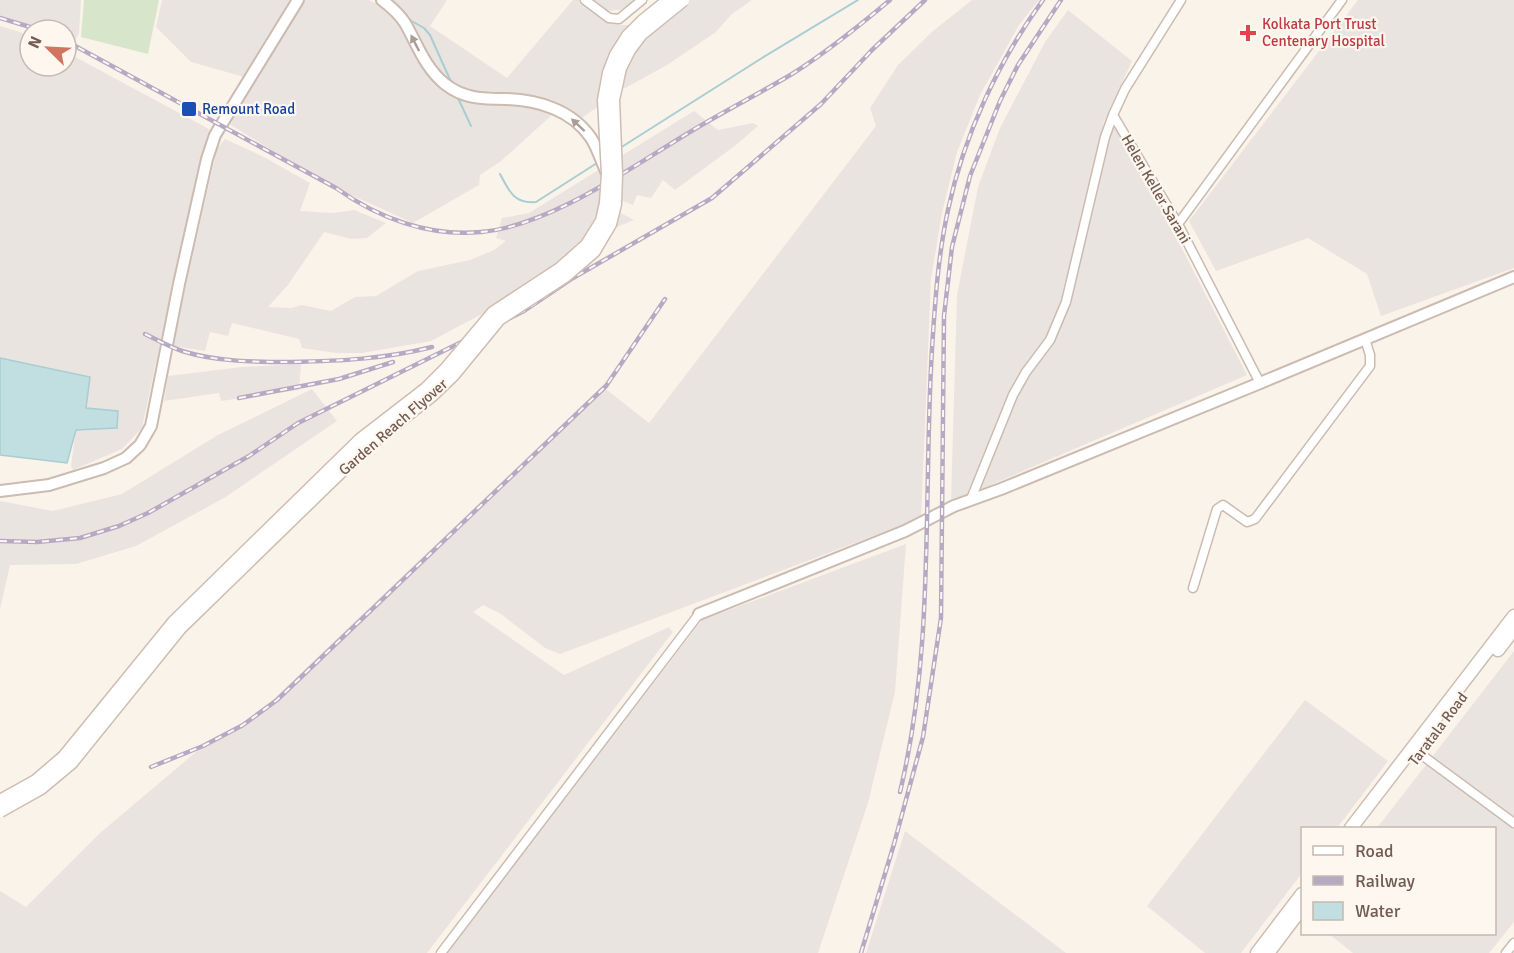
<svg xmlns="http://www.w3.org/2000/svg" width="1514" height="953" font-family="Signika,sans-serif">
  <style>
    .industrial { fill: #eae4e0 }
    .green { fill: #d7e6ca }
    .water { fill: #c1dee1; stroke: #a8cdd2; stroke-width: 1.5 }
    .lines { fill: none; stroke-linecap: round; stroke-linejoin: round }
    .stream { stroke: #a8cdd2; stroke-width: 2 }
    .minor-casing { stroke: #cbbbb1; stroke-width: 11 }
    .tertiary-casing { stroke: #cbbbb1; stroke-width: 14 }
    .secondary-casing { stroke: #cfbdb2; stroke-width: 15 }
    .minor { stroke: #fff; stroke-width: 8 }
    .tertiary { stroke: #fff; stroke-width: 10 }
    .secondary { stroke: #fff; stroke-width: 12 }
    .rail-casing { stroke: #b6a9c3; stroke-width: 4.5 }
    .rail { stroke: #fdf7f0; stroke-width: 2; stroke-dasharray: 7; stroke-linecap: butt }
    .secondary-bridge-casing { stroke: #cfbdb2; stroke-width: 15; stroke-linecap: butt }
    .secondary-bridge { stroke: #fff; stroke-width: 12 }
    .oneway { fill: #aa9d97 }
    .health-dot { fill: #e0444e; stroke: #fdf7f0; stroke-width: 2 }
    .transit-dot { fill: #1a4fb4; stroke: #fdf7f0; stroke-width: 2 }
    .labels { text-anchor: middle; stroke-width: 4.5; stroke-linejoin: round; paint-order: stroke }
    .health-label { font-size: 15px; fill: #be3a42; stroke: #fdf7f0; text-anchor: start }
    .transit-label { font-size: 15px; fill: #164399; stroke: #fdf7f0; text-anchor: start }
    .street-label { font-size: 15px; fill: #725b51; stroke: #fdf7f0 }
  </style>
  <rect width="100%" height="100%" fill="#faf3ea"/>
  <path class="industrial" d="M0,0H81L79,33L75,41L66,37V30H48L0,16Z
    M162,0H290L244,77L191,62L156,27Z
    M302,0H369L374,3L378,0H447L430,26L507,78L573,0H580L608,21L619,25H635L668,0H752L732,14L716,32L667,65L620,91L579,120L553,114L501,161L480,175L479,185L413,223L327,184L226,122Z
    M591,0H638L620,10L607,11Z
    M972,0H1039L1019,25L980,95L957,152L942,213L931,279L921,518L560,654L545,648L501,614L483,605L473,612L564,675L669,627L673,632L427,953H0V891L26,907L100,833L196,752L258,714L602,386L649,423L876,126L870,108L898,65L933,31Z
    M1358,0H1514V268L1381,316L1367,274L1308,238L1216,271L1189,221Z
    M1068,10L1132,61L1102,126L1121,130L1247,375L951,502L957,295L978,187L1000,128L1045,42Z
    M0,26L30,35V66H66V52L209,129L178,259L142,428L122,449L73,470L71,466L76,430L117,428L86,408L90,377L0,358Z
    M694,111L718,130L753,123L758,126L736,145L675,190L663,180L651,198L637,195L633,205L613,197L607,206L634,220L584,240L568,275L486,321L482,314L431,341L362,353H337L302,348L299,339L232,323L228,336L210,332L205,351L172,346L217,149L225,139L264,157L310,183L300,211L333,213L354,210L386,223L367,238L351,239L324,232L288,285L268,307L291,308L302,305L331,311L355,297L376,296L418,271L470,260L494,250L506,241L496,238L502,218L529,213Z
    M301,364L299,390L221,401L219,393L164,401L168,376L242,367Z
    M312,389L337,421L224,498L136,546L76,564L10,565L0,609V501L53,511L122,494L218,435Z
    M906,544L895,692L868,803L818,953H447L702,620Z
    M1514,651V922L1489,953H1353L1329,934H1494V828H1377Z
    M1305,700L1388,761L1337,828H1302V873L1241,953H1205L1147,906Z
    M905,831L1066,953H866Z"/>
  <path class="green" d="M84,0H159L148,54L81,37Z"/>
  <path class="water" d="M0,358L90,377L86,408L118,411L117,428L76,430L67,463L0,455Z"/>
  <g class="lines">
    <path class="stream" d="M406,18L424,28L430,35L452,84
      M458,98L471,126
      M620,148L762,58L858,0
      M500,174C509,191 514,204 536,202L597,163"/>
    <defs>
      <path id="minor" d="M585,0L609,18L619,19L642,0
        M1181,0L1125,89L1113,115L1178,224L1260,383
        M1178,224L1342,0
        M971,499L1013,395L1026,372L1050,340L1066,302L1105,137L1113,115
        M1193,588L1217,509L1223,505L1247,522L1255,519L1370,366V355L1365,339
        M1419,753L1514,823
        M441,953L699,614
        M1506,953L1514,943"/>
      <path id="tertiary" d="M382,0C390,6 399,14 405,23C417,44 425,68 445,84C464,99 483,99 506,99C538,100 572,110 591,138C597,147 601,160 606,171
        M0,491L49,485L104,468L126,458L140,445L151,426L179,284L207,159L215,135L298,0
        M699,614L905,531L954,506L1001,489L1260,383L1514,277"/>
      <path id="secondary" d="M1498,650L1514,629
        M1351,828L1514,616
        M1257,953L1302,894
        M1268,953L1302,908"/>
    </defs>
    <use href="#minor" class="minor-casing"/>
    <use href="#tertiary" class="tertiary-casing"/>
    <use href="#secondary" class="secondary-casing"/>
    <use href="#minor" class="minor"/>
    <use href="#tertiary" class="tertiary"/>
    <use href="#secondary" class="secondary"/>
    <defs>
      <path id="rail" d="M0,18L40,30
        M66,41L336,188C378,218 429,237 481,232C549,226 627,170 685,135C720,113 757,95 792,74C827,52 859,26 890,0
        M145,334C157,340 170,347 182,351C217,362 256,362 291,362C340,361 385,359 432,347
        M239,398L339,379L393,362
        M0,541L37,542L80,538L119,526L148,513L249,456L298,423L524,311L573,278L712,198L821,104L872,50L925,0
        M151,767L203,746L243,725L277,700L606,386L665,299
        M900,792C935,647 923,497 932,349C935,302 938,256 948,210C964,135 998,62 1043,0
        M861,953L894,844L923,737L941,618L944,316L952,247L970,176L1000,101L1018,65L1061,0"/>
    </defs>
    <use href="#rail" class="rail-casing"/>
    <use href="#rail" class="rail"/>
    <defs>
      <path id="secondary-bridge" d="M0,801L36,781L64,757L174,622L360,440L426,389L446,369L493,313L560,269L587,245L602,221L606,203L608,174L604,100L609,73L616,55L628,36L643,21L669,0
        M0,811L41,788L71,763L180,628L366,447L432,395L453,375L499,319L565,276L594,251L610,224L615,204L616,174L613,100L620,68L629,50L641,34L683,0"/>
    </defs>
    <use href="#secondary-bridge" class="secondary-bridge-casing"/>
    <use href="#secondary-bridge" class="secondary-bridge"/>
  </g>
  <defs><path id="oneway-solid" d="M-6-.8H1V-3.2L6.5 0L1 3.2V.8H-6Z" transform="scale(1.5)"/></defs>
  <g class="oneway">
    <use href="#oneway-solid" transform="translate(415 43) rotate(-117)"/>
    <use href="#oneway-solid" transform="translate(578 125) rotate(-137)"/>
  </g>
  <path class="health-dot" d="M1245 24h6v6h6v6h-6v6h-6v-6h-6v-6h6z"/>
  <rect class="transit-dot" x="181" y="101" width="16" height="16" rx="3"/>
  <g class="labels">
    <g class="health-label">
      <text x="1262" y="29">Kolkata Port Trust<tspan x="1262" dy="17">Centenary Hospital</tspan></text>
    </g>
    <g class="transit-label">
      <text x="202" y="114">Remount Road</text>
    </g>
    <g class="street-label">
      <text transform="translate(1156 189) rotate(60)" y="5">Helen Keller Sarani</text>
      <text transform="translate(393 427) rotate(-41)" y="5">Garden Reach Flyover</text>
      <text transform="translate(1438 729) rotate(-53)" y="5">Taratala Road</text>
    </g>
  </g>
  <rect x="1301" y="827" width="195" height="108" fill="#fdf7f0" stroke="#c5b9b0" stroke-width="1.5"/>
  <rect x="1313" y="846" width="30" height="9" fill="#ffffff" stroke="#c5b9b0" stroke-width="1.5"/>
  <text x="1355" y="857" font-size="18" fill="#725b51">Road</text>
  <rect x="1313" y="876" width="30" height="9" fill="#b6a9c3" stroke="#c5b9b0" stroke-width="1.5"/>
  <text x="1355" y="887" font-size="18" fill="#725b51">Railway</text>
  <rect x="1313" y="902" width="30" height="18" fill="#c1dee1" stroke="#c5b9b0" stroke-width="1.5"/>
  <text x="1355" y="917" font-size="18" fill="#725b51">Water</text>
  <g transform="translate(48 48) rotate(294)"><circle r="28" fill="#fdf7f0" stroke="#c5b9b0" stroke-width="1.5"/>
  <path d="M0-4.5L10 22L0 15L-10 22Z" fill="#d37460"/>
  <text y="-9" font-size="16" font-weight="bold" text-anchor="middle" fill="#725b51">N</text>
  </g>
</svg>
